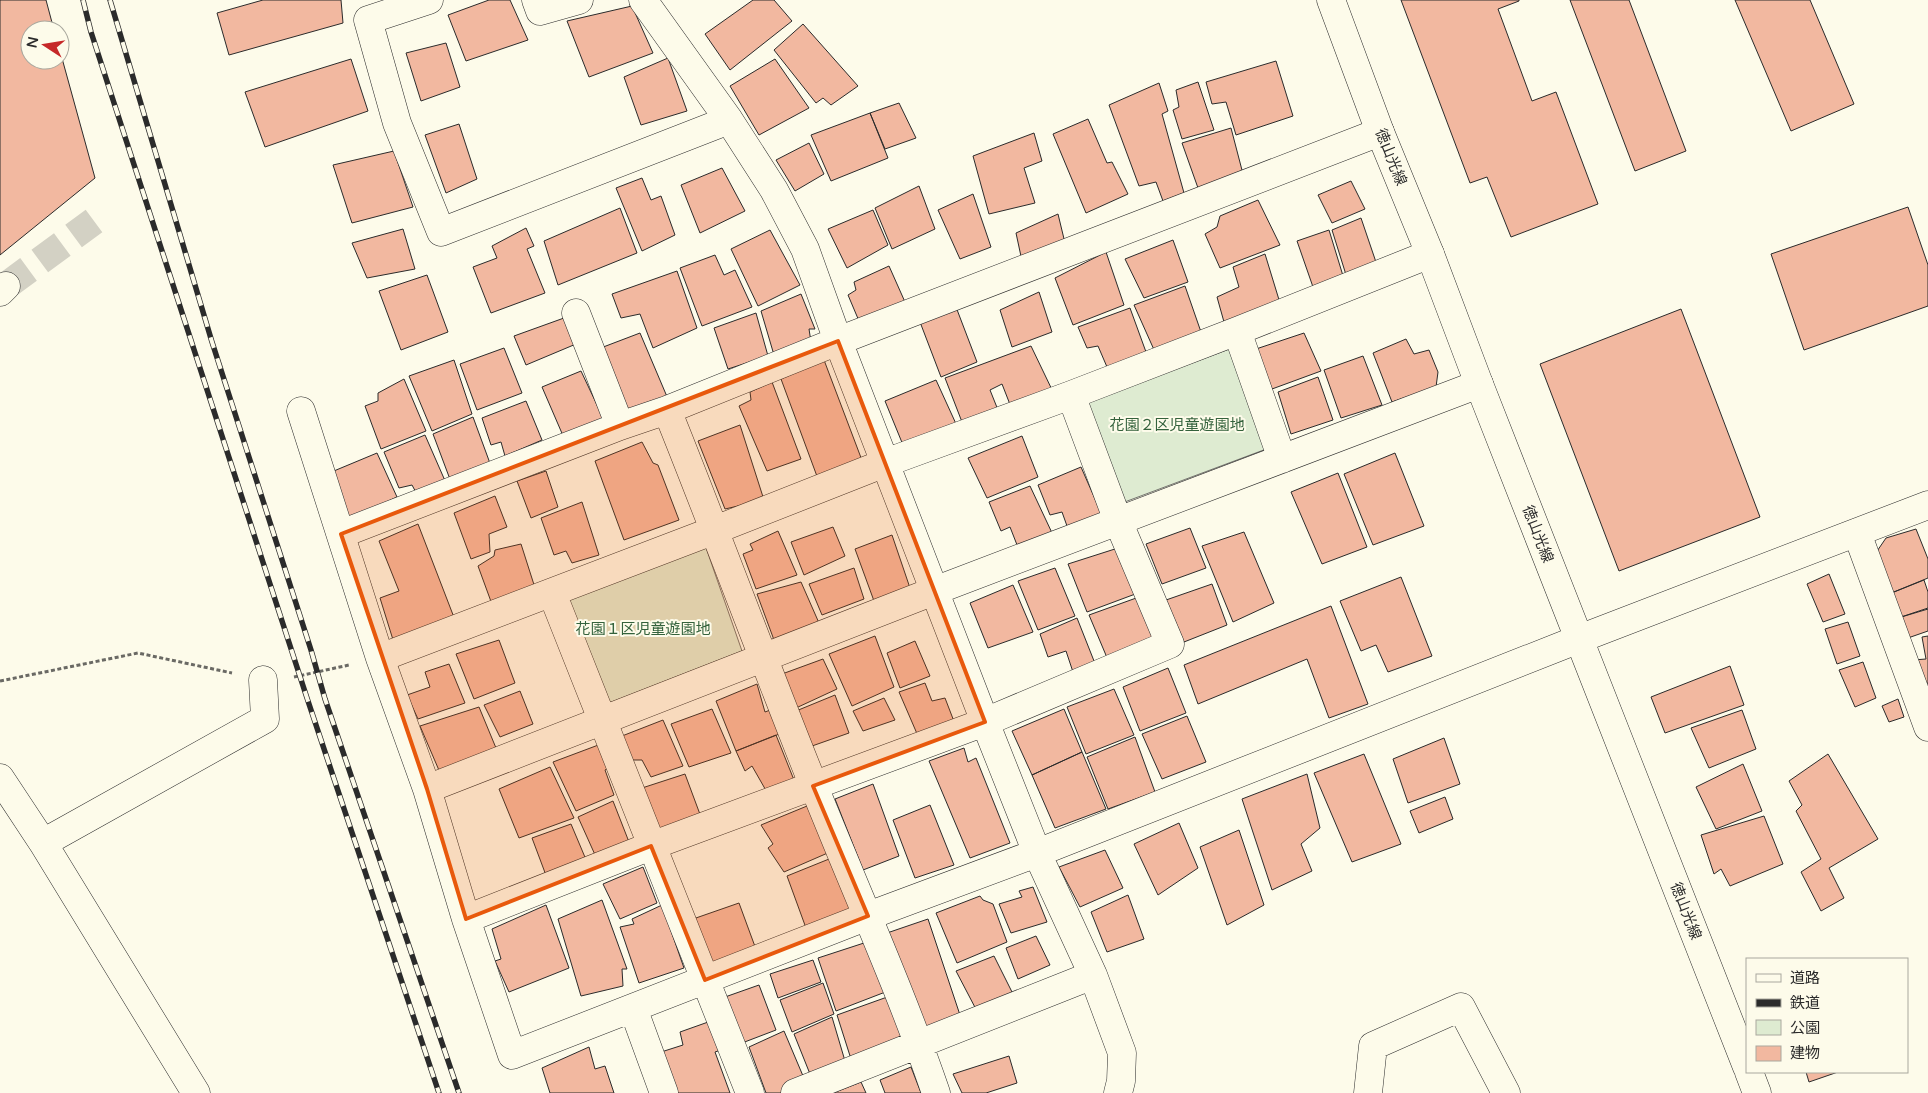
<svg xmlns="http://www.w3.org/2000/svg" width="1928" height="1093" font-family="'Varela Round','Noto Sans JP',sans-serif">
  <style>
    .green { fill: #deebd1; stroke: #74746e }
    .building { fill: #f2b8a0; stroke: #2b2b2b }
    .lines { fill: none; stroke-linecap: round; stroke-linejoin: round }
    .minor-tunnel { stroke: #d3d1c4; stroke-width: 28; stroke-dasharray: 28 14; stroke-linecap: butt }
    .minor-casing { stroke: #2b2b2b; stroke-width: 29 }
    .major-casing { stroke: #2b2b2b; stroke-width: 29 }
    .path { stroke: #6a6964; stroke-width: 3; stroke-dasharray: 4 2.5; stroke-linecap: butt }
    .minor { stroke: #fdfbea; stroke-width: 28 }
    .major { stroke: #fdfbea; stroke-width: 28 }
    .rail-casing { stroke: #2b2b2b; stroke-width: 5.5 }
    .rail { stroke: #fdfbea; stroke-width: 4; stroke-dasharray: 11; stroke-linecap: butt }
    .marked { fill: #e8590c; fill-opacity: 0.2; stroke: #e8590c; stroke-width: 4; stroke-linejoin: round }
    .labels { text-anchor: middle; stroke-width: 4; stroke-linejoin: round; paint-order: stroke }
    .street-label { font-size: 15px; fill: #2b2b2b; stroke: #fdfbea }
    .park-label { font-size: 15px; fill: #34623c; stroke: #fdfbea }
  </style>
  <rect width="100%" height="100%" fill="#fdfbea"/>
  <path class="green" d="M1232,348L1269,448L1122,503L1085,403Z
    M705,545L742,651L604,705L563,600Z"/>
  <path class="building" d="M0,0H46L54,30H30V60H60V51L95,178L0,255Z
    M263,0H341L343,23L229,55L217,13Z
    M489,0H510L528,40L466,61L448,15Z
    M753,0H774L792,21L730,70L705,34Z
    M1401,0H1519V1L1498,9L1532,101L1556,92L1598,204L1511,237L1487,177L1470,183Z
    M1570,0H1629L1686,151L1635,171Z
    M1735,0H1810L1854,104L1791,131Z
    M632,6L653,53L589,77L567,21Z
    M803,24L858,86L831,105L823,98L816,103L774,50Z
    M446,43L460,87L421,101L406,53Z
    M668,58L687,111L641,125L624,77Z
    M351,59L368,111L265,147L245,92Z
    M775,59L809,108L759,135L730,86Z
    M1276,61L1293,116L1236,135L1226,102L1212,104L1206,82Z
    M1198,82L1214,130L1182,139L1173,110L1179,107L1176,90Z
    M1159,83L1168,111L1162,114L1184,193L1163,201L1156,182L1139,186L1109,105Z
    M899,103L916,138L885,149L870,113Z
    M870,113L888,158L831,181L811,135Z
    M1088,119L1107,163L1112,162L1128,194L1086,213L1053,134Z
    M459,124L477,179L446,193L425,135Z
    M1231,128L1243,174L1198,188L1182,143Z
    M1034,133L1042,161L1024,168L1035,203L989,214L973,156Z
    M809,143L824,174L795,191L776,160Z
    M394,151L413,207L352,223L333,165Z
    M722,168L745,211L700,233L681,185Z
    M642,178L651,200L661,196L675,235L642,251L616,188Z
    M1351,181L1365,209L1332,223L1318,195Z
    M919,186L935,229L892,249L875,208Z
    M973,194L991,247L960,259L938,210Z
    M1258,200L1280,245L1220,268L1205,234L1217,227L1220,216Z
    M1908,207L1928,265V306L1804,350L1771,254Z
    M620,208L637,253L558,285L544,241Z
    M873,210L888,245L847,268L828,229Z
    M1058,214L1065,243L1022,261L1016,233Z
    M1361,218L1378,268L1347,278L1332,230Z
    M526,228L534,246L527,249L545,293L491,313L473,267L497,258L492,246Z
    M403,229L415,269L367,278L352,243Z
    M770,230L800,285L758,306L731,249Z
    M1329,230L1344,279L1313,287L1297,241Z
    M1173,240L1188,282L1144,298L1125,259Z
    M1106,252L1124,305L1073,325L1055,278Z
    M1265,254L1280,303L1224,322L1217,297L1239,287L1233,267Z
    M715,255L724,275L735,270L752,307L702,326L680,268Z
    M889,266L905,302L859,321L848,295L856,290L854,282Z
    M677,271L697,328L653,348L640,314L621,318L612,294Z
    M427,275L448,332L401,350L379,291Z
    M1185,286L1201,332L1155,352L1134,305Z
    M1039,292L1052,332L1012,347L1000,310Z
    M801,294L815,329H809L811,342L774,355L761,311Z
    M956,307L977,362L941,377L920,322Z
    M1130,308L1146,352L1107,367L1098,346L1087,348L1078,327Z
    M1681,309L1760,517L1619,571L1540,364Z
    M756,313L768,356L728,369L714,328Z
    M564,318L576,344L526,365L514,336Z
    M640,333L668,399L624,415L598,349Z
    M1304,333L1321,371L1272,389L1256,349Z
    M1406,339L1414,354L1429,350L1438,372L1436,387L1392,402L1373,353Z
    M1031,346L1055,396L1011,407L1002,384L990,390L998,410L962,422L945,378Z
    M504,348L522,393L477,410L460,364Z
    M1363,356L1382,405L1341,418L1324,370Z
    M454,360L472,414L432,431L409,376Z
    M824,360L863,463L818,479L781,379Z
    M581,371L605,422L564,438L542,387Z
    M1318,377L1333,420L1291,434L1278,392Z
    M404,379L426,431L381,449L365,406L378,401V393Z
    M936,380L957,426L903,445L885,401Z
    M772,382L801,459L767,471L739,406L751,400L750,392Z
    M526,401L542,440L505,456L501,442L491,445L482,418Z
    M473,417L491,466L451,482L433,434Z
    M740,425L764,500L725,509L698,441Z
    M425,435L446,483L419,498L412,485L399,488L384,452Z
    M1022,436L1038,477L987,498L968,458Z
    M642,442L653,463L658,465L679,520L624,540L595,461Z
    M377,453L397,497L346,521L329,473Z
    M1395,453L1424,526L1373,545L1344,474Z
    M1081,467L1102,515L1067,526L1062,512L1050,515L1038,485Z
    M546,471L558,507L531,518L517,481Z
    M1338,473L1367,547L1322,564L1291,492Z
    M1030,486L1053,535L1019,550L1010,527L1001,531L989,502Z
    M495,496L507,527L489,534L490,552L471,559L454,513Z
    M582,502L599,555L572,563L566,551L554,555L541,518Z
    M418,524L455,620L394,643L380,598L399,591L379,541Z
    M833,527L845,556L804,575L791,542Z
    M1190,528L1206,568L1162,584L1146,544Z
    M1916,529L1928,559V578L1884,596L1871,560L1886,538Z
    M778,531L797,575L756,589L743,554L753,550L750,544Z
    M1244,532L1274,603L1233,622L1202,546Z
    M892,535L910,588L874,601L855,549Z
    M521,544L536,591L493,607L478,566L494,556L495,550Z
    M1118,548L1138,593L1087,612L1068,564Z
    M854,568L864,599L822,615L809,584Z
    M1055,568L1075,616L1038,630L1018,581Z
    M1829,574L1845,614L1823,622L1807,584Z
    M1401,577L1432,656L1388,672L1376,645L1361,651L1340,601Z
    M1924,580L1928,592V608L1892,620L1884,596Z
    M801,582L819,623L774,640L757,594Z
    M1212,584L1227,625L1184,642L1166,600Z
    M1013,585L1033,632L988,648L970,603Z
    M1139,597L1158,644L1108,660L1089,615Z
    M1331,606L1368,704L1329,718L1307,659L1198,704L1184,665Z
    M1928,609V631L1905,639L1898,618Z
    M1077,618L1096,666L1075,678L1066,651L1048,657L1040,634Z
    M1848,622L1860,656L1837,664L1825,629Z
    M875,636L894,687L852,706L829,654Z
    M1928,636V683L1920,686L1913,660L1926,659L1922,637Z
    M499,640L515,683L474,699L456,654Z
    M915,641L930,676L900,688L887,653Z
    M823,659L837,689L796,708L782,674Z
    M1863,662L1876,698L1855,707L1839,670Z
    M449,664L465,703L418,719L407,695L430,687L425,672Z
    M1730,666L1744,705L1665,733L1651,697Z
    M1168,668L1186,713L1140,731L1123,687Z
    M925,683L932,701L945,698L955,724L918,736L899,692Z
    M757,684L765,712L778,707L787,731L736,751L716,701Z
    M1114,689L1134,735L1086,754L1067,707Z
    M520,691L533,724L500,737L484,705Z
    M835,695L849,733L812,746L796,711Z
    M884,698L895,720L863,731L853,711Z
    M1898,699L1904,717L1889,722L1882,706Z
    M479,707L496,748L441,775L420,726Z
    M712,709L731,753L689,767L671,724Z
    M1064,709L1082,752L1032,775L1012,731Z
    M1742,710L1756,749L1709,768L1691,728Z
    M1187,716L1206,762L1162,779L1142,734Z
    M663,720L683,766L651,777L642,760H631L622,736Z
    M776,735L796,785L768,794L752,766L745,771L736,751Z
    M1135,737L1155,792L1108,809L1087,757Z
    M1444,738L1460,784L1408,803L1393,759Z
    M601,744L611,766L605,770L614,795L576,811L553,762Z
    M964,748L968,762L976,758L1010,843L970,858L929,761Z
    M1082,752L1106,809L1055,828L1032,775Z
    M1364,754L1401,844L1352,862L1314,773Z
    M1828,754L1878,839L1829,868L1844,898L1821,911L1801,872L1821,859L1796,811L1802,805L1789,781Z
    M1743,764L1762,811L1716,829L1696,787Z
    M550,767L574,818L519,838L499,789Z
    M685,774L701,817L660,834L642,788Z
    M1307,774L1320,828L1301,844L1312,871L1272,890L1242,799Z
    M873,784L899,856L863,870L835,799Z
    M1445,797L1453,819L1419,833L1410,811Z
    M613,801L629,842L596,857L578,817Z
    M930,805L954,865L915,878L893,820Z
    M807,806L830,852L784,872L768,848L773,844L761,825Z
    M1764,816L1783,864L1730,886L1721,869L1714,874L1701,835Z
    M1179,823L1198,868L1158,895L1134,844Z
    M571,824L587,862L547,878L532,838Z
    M1239,830L1264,905L1227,925L1200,847Z
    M1105,850L1123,888L1080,907L1059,867Z
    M834,857L853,909L806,928L787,876Z
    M643,867L657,903L620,919L603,884Z
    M1033,887L1047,922L1011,933L999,904L1022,897L1019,891Z
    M1128,895L1144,939L1107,952L1091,912Z
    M980,896L983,900L993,904L1007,942L957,963L936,913Z
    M602,900L627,969H622L623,986L581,996L558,919Z
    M739,903L757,952L713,970L693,919Z
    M546,905L569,968L509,992L495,961L501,959L492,929Z
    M662,905L684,968L639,983L620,927L634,924L632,919Z
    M928,919L962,1021L926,1035L887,933Z
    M1036,936L1050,965L1018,979L1006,948Z
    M867,942L888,991L836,1011L818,958Z
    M994,956L1016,1000L979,1015L956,971Z
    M813,960L821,982L778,998L770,974Z
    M823,983L834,1014L792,1032L780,1000Z
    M759,985L776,1030L742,1043L725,997Z
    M890,996L907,1039L851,1059L837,1015Z
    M832,1017L845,1061L810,1074L794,1034Z
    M711,1021L721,1050L715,1052L730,1093H674L658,1053L683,1045L680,1032Z
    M784,1031L806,1083L781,1093H766L749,1047Z
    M589,1047L595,1069L605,1066L614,1093H550L542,1068Z
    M1009,1056L1017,1083L986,1093H962L953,1074Z
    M911,1067L921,1093H885L880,1080Z
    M1806,1072H1838L1809,1082Z
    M861,1082L866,1093H833Z"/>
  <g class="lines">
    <path class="minor-tunnel" d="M6,286L94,221"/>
    <defs>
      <path id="minor" d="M429,0L368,20L397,123L441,232L729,120
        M536,0L540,11L579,0
        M643,0L729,120L774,190L805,249L838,341L985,722L1037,853L1093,975L1122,1053L1121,1081L1118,1093
        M0,292L6,286
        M576,313L620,426
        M1237,331L1282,459
        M667,410C717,534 763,660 813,784C854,887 900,988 936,1093
        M301,411L380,658L427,789L466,919L512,1055L868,916L1037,853L1579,639L1928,505
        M1857,533L1928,727
        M341,534L620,426L667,410L838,341L1380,132
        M552,593L750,1093
        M380,658L715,530L885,463L1071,395L1237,331L1430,254
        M0,778L43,843L196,1093
        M427,789L934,591L1479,384
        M43,843L265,719L263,680
        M466,919L651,846L985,722L1170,644L1118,521L1071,395
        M633,1008L664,1093
        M795,1093L1093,975
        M1368,1093L1373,1046L1461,1007L1506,1093"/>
      <path id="major" d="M1331,0L1380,132L1430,254L1479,384L1747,1067
        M1749,1072L1757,1093"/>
    </defs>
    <use href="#minor" class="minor-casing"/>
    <use href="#major" class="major-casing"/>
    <path class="path" d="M294,677L349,665
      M0,681L138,653L232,673"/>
    <use href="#minor" class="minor"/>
    <use href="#major" class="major"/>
    <defs>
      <path id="rail" d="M83,0L91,32L307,698L439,1093
        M110,0L212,342L311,650L325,699L459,1093"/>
    </defs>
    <use href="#rail" class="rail-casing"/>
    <use href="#rail" class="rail"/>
  </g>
  <path class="marked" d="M838,341L985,722L813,786L868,916L705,980L651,846L466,919L427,789L341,534Z"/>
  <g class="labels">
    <g class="street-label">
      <text transform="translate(1391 157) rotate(68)" y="5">徳山光線</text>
      <text transform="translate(1538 534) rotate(69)" y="5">徳山光線</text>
      <text transform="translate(1686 911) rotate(69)" y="5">徳山光線</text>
    </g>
    <g class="park-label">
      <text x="1177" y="430">花園２区児童遊園地</text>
      <text x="643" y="634">花園１区児童遊園地</text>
    </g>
  </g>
  <rect x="1746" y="958" width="162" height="115" fill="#fdfbea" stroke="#a9a89e"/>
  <rect x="1756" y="974" width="25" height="8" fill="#fdfbea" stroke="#a9a89e"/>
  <text x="1790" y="983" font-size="15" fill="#2b2b2b">道路</text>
  <rect x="1756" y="999" width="25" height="8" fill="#2b2b2b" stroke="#a9a89e"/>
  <text x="1790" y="1008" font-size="15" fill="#2b2b2b">鉄道</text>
  <rect x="1756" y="1020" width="25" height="15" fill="#deebd1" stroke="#a9a89e"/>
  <text x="1790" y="1033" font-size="15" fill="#2b2b2b">公園</text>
  <rect x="1756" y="1046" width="25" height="15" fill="#f2b8a0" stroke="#a9a89e"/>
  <text x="1790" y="1058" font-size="15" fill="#2b2b2b">建物</text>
  <g transform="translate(45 45) rotate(282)"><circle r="24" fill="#fdfbea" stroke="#a9a89e"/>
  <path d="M0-4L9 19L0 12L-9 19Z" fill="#c62828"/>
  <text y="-8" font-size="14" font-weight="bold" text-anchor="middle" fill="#2b2b2b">N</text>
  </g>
</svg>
